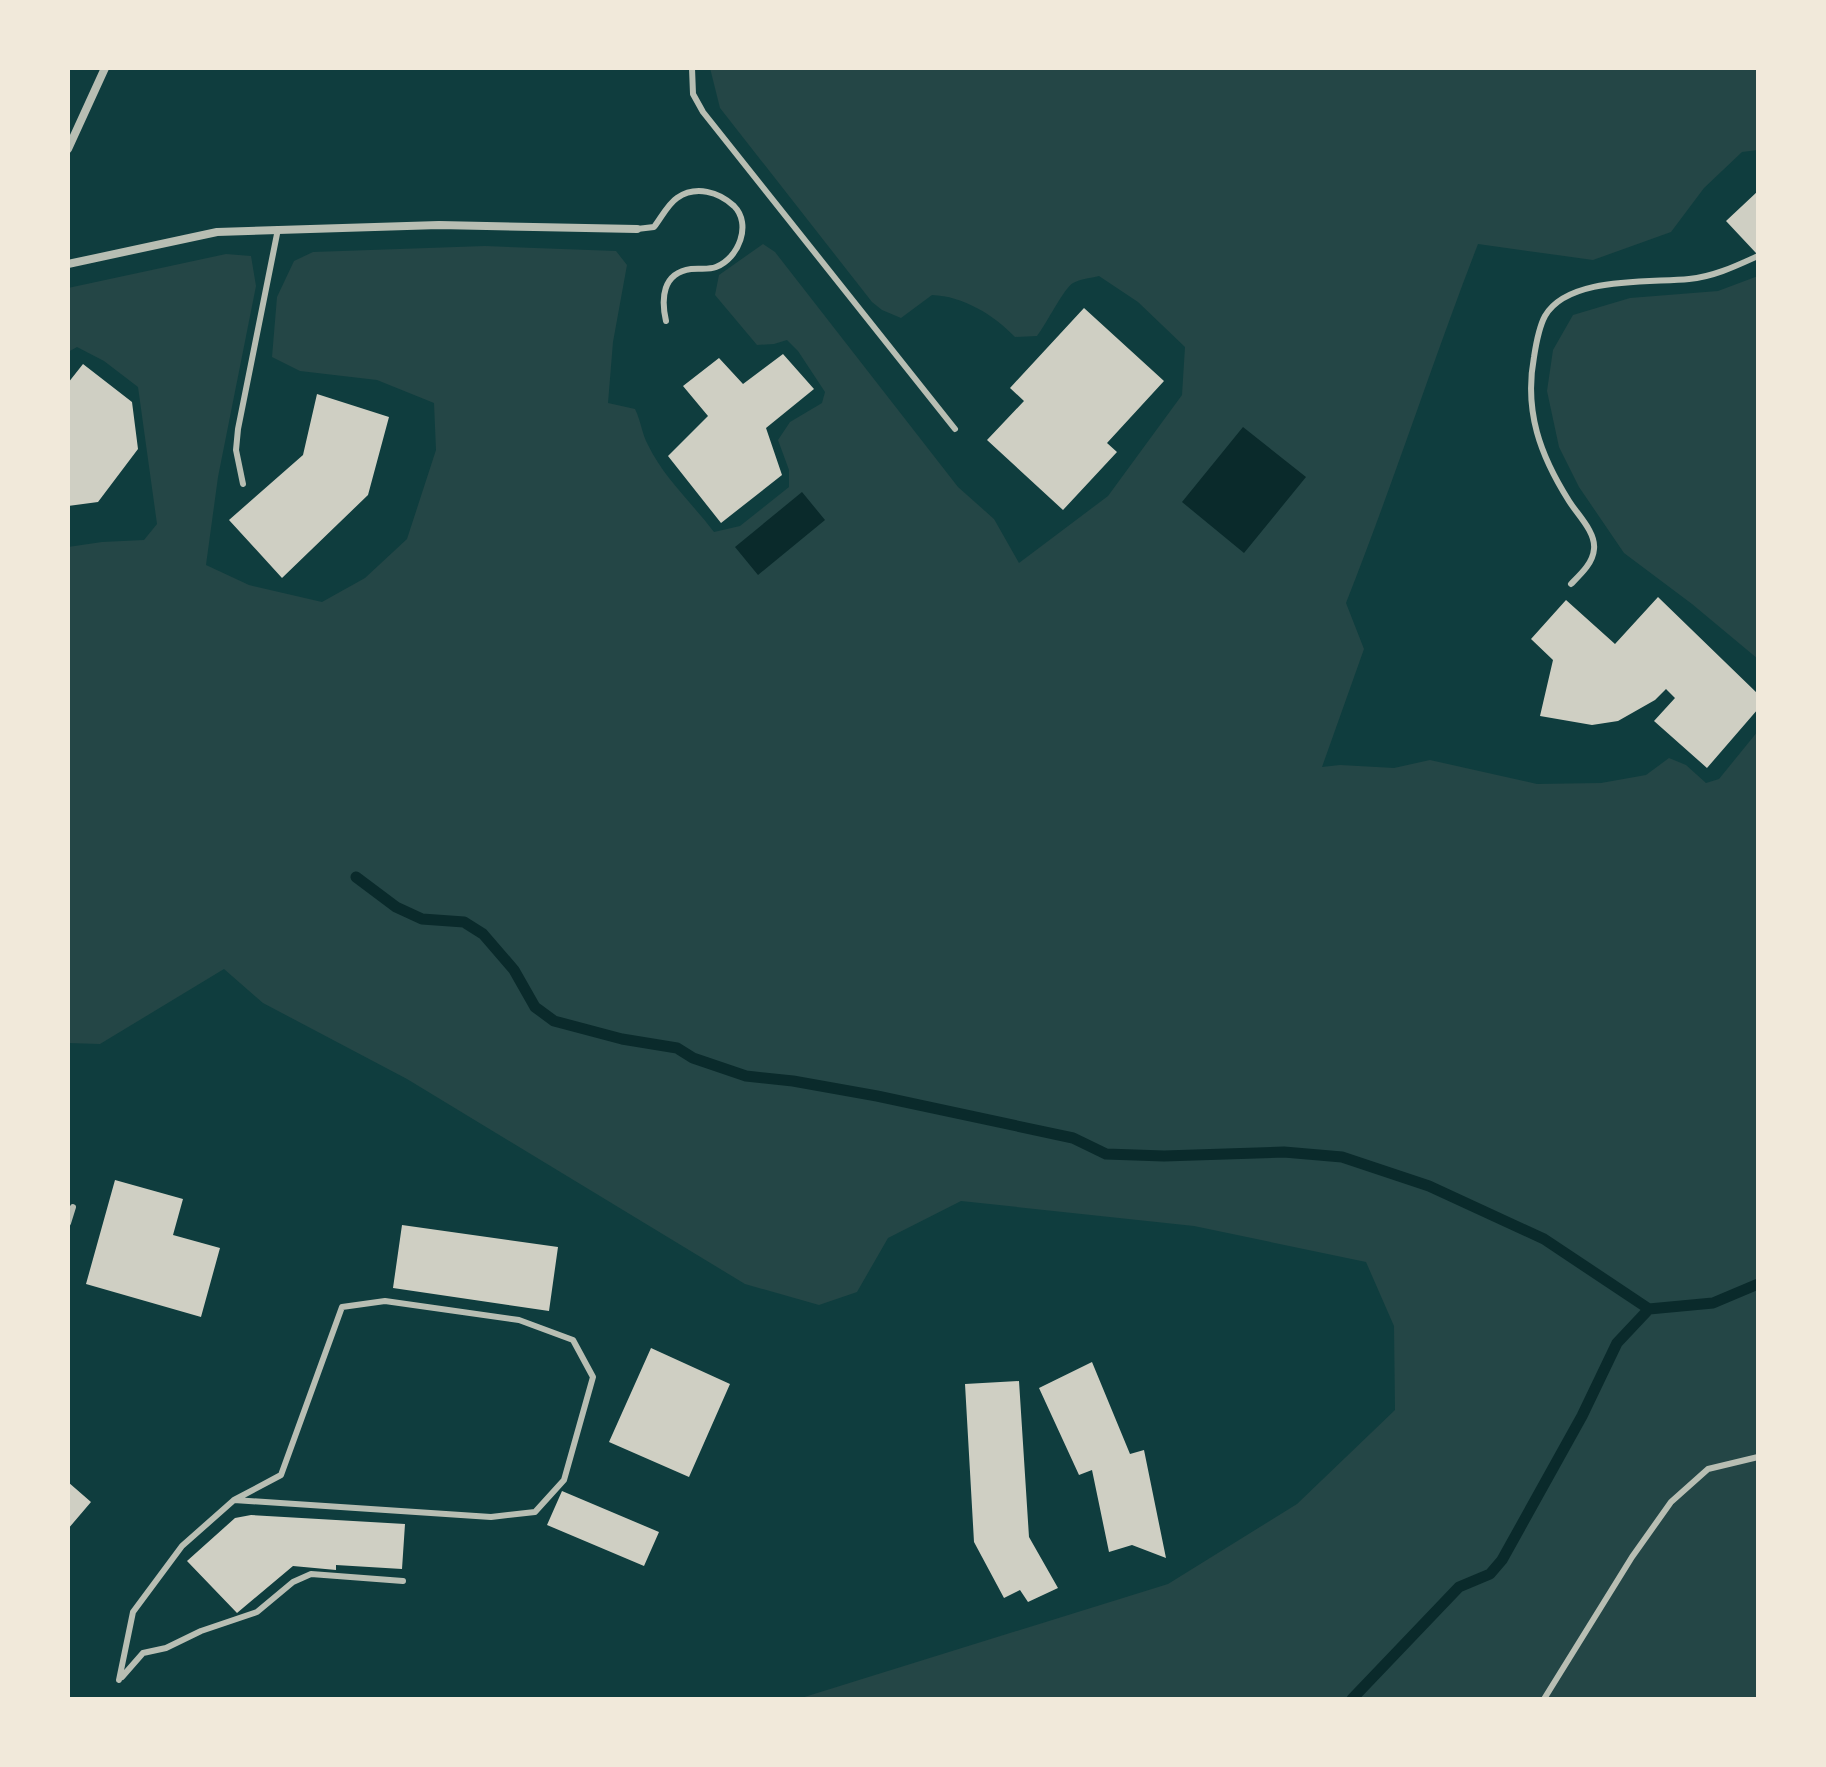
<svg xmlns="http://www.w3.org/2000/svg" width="1826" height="1767" font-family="'Crimson Pro',serif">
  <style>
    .green { fill: #244646 }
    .water { fill: #0a2a2b }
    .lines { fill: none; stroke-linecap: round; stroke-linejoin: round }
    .stream { stroke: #0a2a2b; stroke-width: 11 }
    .building { fill: #cfcfc3 }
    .service { stroke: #b8beb3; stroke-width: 6 }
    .minor { stroke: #b8beb3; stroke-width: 8 }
  </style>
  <rect width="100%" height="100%" fill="#0f3d3e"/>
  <path class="green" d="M710,68H1758V150L1742,152L1704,188L1671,232L1593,260L1478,244C1432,363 1393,484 1346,603L1364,649L1322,767L1340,765L1394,768L1430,760L1537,784L1601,783L1646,775L1669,758L1686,765L1706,783L1719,779L1758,731V1699H798L1168,1584L1297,1504L1395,1410L1394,1326L1366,1262L1194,1226L961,1201L888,1238L857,1292L819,1305L745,1284L407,1079L263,1003L224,969L100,1044L68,1043V547L102,542L144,540L157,524L138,387L104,361L77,347L68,352V288L226,254L251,256L256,286L218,477L206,565L249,585L322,602L365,578L407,539L436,450L434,403L377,380L300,371L272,357L277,297L294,261L313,252L485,246L616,251L627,265L613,342L608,403L635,409C641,421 642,434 648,445C664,478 692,503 714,532L740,526L789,487V470L778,440L790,422L822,403L825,392L798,351L787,340L774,344L757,345L715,295L719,275L763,244L775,252L958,487L994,519L1019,563L1108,496L1182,395L1185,347L1138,302L1099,276C1091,278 1080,279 1073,283C1064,288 1047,323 1037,336L1015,337C994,315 963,296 932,295L901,318L882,310L872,302L720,108Z
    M1758,276V659L1692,604L1624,553L1579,487L1559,447L1547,391L1553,350L1573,315L1630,298L1718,291Z"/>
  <path class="water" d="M1243,427L1306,477L1244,553L1182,502Z
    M802,492L825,520L758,575L735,547Z"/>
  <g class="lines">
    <path class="stream" d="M356,877L396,907L422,919L464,922L483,934L514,970L535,1007L554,1021L622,1039L677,1048L693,1058L746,1076L793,1081L877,1096L1073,1138L1106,1154L1164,1156L1284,1152L1342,1157L1429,1186L1544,1239L1649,1309
      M1352,1699L1459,1587L1490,1574L1502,1560L1582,1416L1617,1343L1649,1309L1713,1303L1758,1284"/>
  </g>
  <path class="building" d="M1758,191V252L1756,253L1726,221Z
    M1084,308L1164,381L1107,443L1117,452L1063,510L987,440L1024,401L1010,388Z
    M783,354L814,389L766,428L782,475L721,523L668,456L708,416L683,386L719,358L743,384Z
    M83,364L132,402L138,449L98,502L68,506V383Z
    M317,394L389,417L368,495L282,578L229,520L303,455Z
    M1658,597L1758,694V709L1707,768L1654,721L1675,698L1666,689L1655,700L1618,721L1592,725L1540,716L1553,660L1531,639L1566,600L1615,644Z
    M115,1180L183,1199L173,1235L220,1248L201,1317L86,1284Z
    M402,1225L558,1247L549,1311L393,1288Z
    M651,1348L730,1384L689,1477L609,1442Z
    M1092,1362L1130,1454L1144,1450L1166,1558L1132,1545L1109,1552L1092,1470L1079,1475L1039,1388Z
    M1019,1381L1029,1537L1058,1588L1028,1602L1020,1590L1004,1598L974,1542L965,1384Z
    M68,1482L91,1502L68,1529Z
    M562,1491L659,1532L644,1566L547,1525Z
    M251,1515L405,1524L402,1569L336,1565V1570L293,1566L237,1613L187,1561L235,1518Z"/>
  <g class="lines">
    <path class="service" d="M692,68L693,94L703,112L955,429
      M637,229L654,227C661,218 668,204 677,198C696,185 719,192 734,206C752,224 739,258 716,267C709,270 699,268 691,269C662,273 661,299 666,321
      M243,484L236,450L238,429L278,229
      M1571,584C1581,574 1593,563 1594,549C1596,532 1577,514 1569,501C1540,455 1524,411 1534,357C1536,344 1539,327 1545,316C1568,276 1649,283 1689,279C1713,277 1736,266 1758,256
      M68,1223L73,1207
      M122,1677L143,1653L166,1648L201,1631L257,1612L293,1582L311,1574L403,1581
      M119,1680L133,1612L182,1546L234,1500L491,1517L535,1512L564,1480L593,1377L573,1340L519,1320L385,1301L342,1307L281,1475L234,1500
      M1544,1699L1632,1557L1671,1502L1708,1469L1758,1457"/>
    <path class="minor" d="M68,149L105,68
      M68,264L217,232L439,225L637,229"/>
  </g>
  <rect width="1826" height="1767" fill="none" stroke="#f1e9da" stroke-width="140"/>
</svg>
